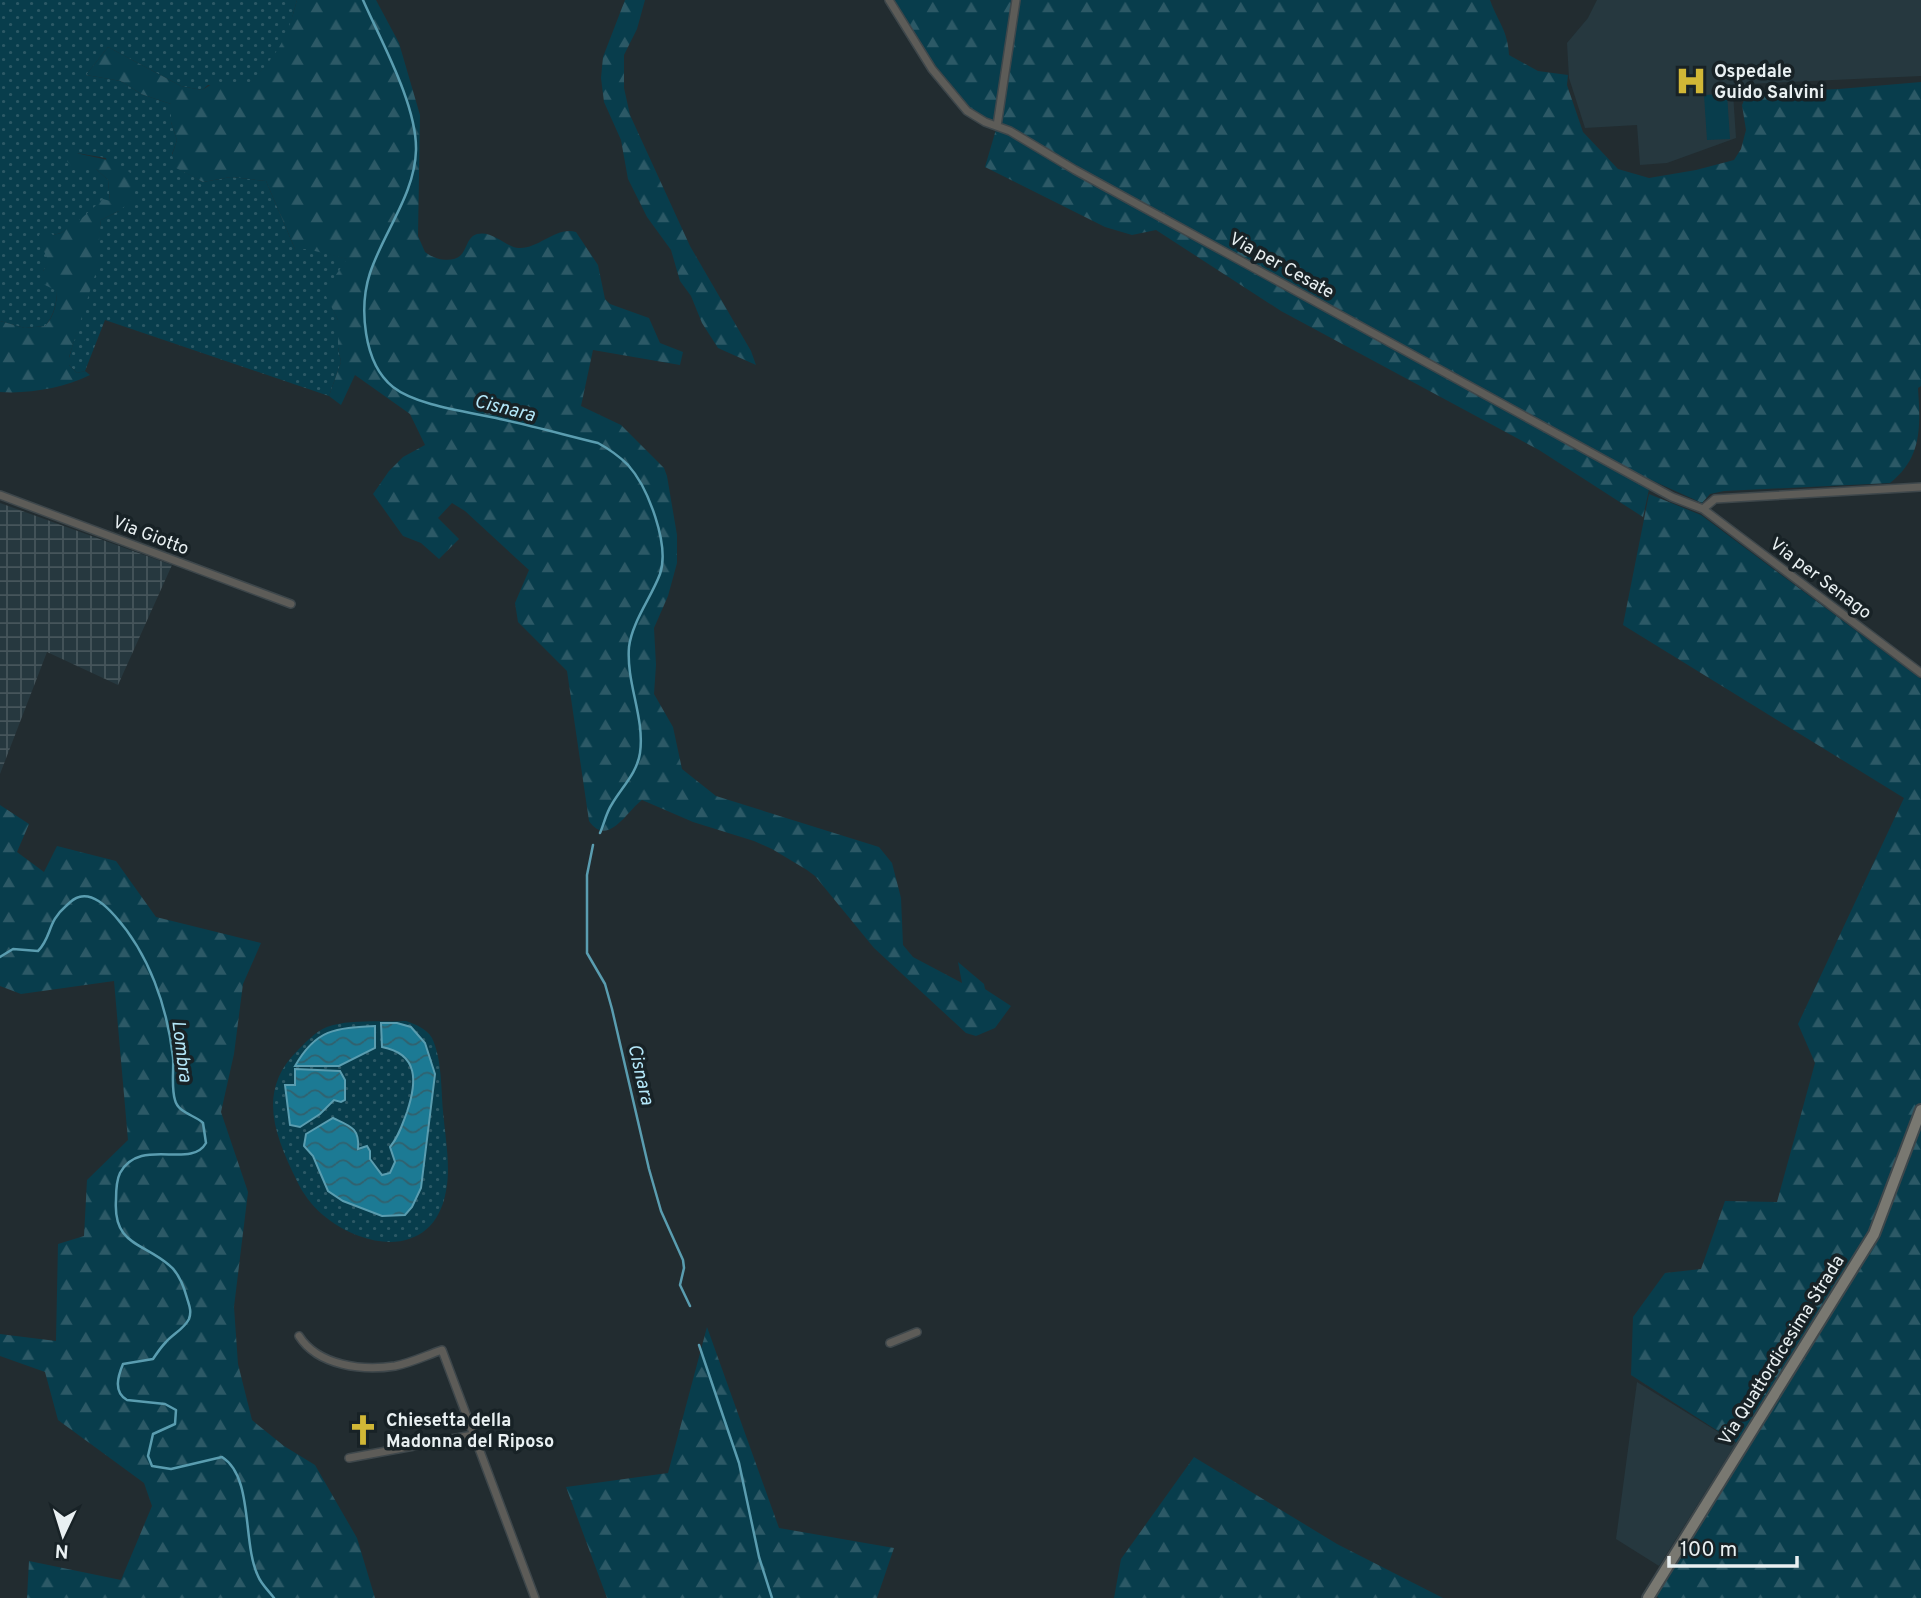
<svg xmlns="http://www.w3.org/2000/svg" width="1921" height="1598" font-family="Overpass,sans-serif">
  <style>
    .built { fill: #26383f }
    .industrial { fill: url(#industrial-grid) }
    .grass { fill: url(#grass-dots) }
    .forest { fill: url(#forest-firs) }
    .garden { fill: #083d4c }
    .water { fill: url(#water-waves); stroke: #5a9db0; stroke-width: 2 }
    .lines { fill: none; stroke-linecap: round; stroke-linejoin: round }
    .stream { stroke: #5a9db0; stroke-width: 2.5 }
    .street-casing { stroke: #3e474b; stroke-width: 10 }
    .secondary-casing { stroke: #3e474b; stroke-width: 14 }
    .street { stroke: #5d5c58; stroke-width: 7 }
    .secondary { stroke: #797871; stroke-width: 10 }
    .labels { text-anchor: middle; stroke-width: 7; stroke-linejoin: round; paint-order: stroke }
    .poi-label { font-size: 18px; font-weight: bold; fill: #e9f0f2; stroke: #182226; text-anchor: start }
    .street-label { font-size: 18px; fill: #e9f0f2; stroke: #182226 }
    .water-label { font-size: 19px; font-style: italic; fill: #b4e7f9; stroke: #182226 }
  </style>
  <defs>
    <pattern id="industrial-grid" width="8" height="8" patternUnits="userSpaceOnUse" patternTransform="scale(1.75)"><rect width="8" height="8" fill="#26383f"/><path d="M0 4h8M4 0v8" fill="none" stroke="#46555b"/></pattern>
    <pattern id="grass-dots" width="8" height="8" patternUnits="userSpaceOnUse" patternTransform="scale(1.75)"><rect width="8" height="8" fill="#083d4c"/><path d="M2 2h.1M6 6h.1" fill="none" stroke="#2c5966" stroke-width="1.8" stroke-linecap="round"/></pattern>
    <pattern id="forest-firs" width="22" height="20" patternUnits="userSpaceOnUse" patternTransform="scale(1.75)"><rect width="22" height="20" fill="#083d4c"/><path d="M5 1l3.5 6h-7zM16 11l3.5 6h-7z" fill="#2c5966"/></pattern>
    <pattern id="water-waves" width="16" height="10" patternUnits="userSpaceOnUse" patternTransform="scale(1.75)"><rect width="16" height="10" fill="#1c7a94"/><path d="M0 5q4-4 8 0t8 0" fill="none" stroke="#31616e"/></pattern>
  </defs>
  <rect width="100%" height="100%" fill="#222c30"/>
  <path class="built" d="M1597,0H1921V76L1748,84L1737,87L1733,93L1736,138L1667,163L1640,165L1637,125L1585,128L1569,78L1567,43L1588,18Z
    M1637,1382L1736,1443L1659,1566L1616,1539Z"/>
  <path class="industrial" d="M0,503L172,565L118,685L47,652L0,774Z"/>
  <path class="grass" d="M0,0H297L289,29L278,52L249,85H208L202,90L181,86L108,47L86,75L121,81L141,94L171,104V122L177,140L172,154L177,168L203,182L231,177L266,181L295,249L307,248L348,259L325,292L338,320V347L341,362L329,396L105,320L85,371L77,373L69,365V358L97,260L96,255L101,220L119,211L106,158L77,153L74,168L96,169L108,180L110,201L61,233L53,235L50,262L43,271L57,291C57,303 53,317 45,326L25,328L0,321Z
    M406,1021C415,1024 427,1029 432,1038C442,1059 441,1088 443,1111C445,1136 451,1166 446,1191C438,1238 400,1251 359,1236C332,1226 309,1207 297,1181C275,1136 256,1091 298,1050C306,1042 315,1032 327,1027C347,1019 383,1022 406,1021Z"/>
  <path class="forest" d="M297,0H376L399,43L420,115L418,236L425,252C433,259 452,264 461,255C467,249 467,237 477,234C493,230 505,247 519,248C539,249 556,226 576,232L598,265L605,299L610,304L649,318L660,343L683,352L680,365L593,350L581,406L621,425L664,468L667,476L677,535V563L668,596L654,628L656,665L654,694L673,727L682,769L716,796L879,847L892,863L901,898L903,945L913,957L962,983L958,962L984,984L985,989L1011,1006L995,1028L976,1036L966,1033L874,948L815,876L807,870L772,849L754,841L693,822L642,800C627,811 608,848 589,821L567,671L518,622L515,603L529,570L465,511L452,503L438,518L459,539L439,559L421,543L403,536L373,494L389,471L403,457L425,445L410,414L355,375L341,405L329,396L341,362L338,347V320L324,292L347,259L307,249H295L266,181L231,177L203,182L176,168L172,155L177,140L171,122V104L141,94L121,81L86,75L108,47L181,86L202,90L217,81L230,85H248C278,53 286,42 297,0Z
    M625,0H645L637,29L624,55V88L630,115L690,246L751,351L756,365L718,348L702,323L691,296L680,281L671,250L647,217L628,179L621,140L604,102L601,78L603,57Z
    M890,0H1490C1498,22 1508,31 1509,55L1538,71L1568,75L1567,85L1583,132L1618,169L1649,178L1696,170L1734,160L1741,149L1746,130L1742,105L1746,96L1762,92L1839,89L1921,82V386L1918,388C1921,430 1921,458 1890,483L1724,491L1710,494L1702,503L1651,480L1643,517L1539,450L1281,311L1156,230L1132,235L1105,227L985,167L997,126C951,111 916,39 890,0Z
    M77,153C101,160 117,157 135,178L133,199L119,211L101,220L96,272L69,357V365L77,373L85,371L90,375C64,388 29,394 0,392V321L25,328L45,326C54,317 57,303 57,291L39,282L43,271L49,262L40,243L39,235L46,228L53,235L61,233L83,217L103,199L110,201L108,180L96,169H74L67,161L70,154Z
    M1649,494L1701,515L1921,679V1598H1659L1656,1596L1746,1449L1631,1375L1633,1317L1665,1273L1701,1269L1725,1201L1777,1202L1815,1063L1798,1024L1904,798L1623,625Z
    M0,805L29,824L17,852L44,872L57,846L116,861L156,917L261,943L243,984L234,1054L221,1112L248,1192L234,1307L238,1364L252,1420L284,1446L315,1465L357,1538L375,1598H27L29,1561L121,1580L152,1506L144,1483L58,1420L45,1372L0,1356V1334L56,1341L58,1244L84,1236L87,1180L128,1140L114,981L21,994L0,986Z
    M707,1327L779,1528L894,1548L877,1598H607L566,1487L668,1473Z
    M1194,1457L1337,1544L1443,1598H1114L1121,1559Z"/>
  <path class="garden" d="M1727,94L1730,139L1707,140L1704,95Z"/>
  <path class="water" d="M381,1023H397L411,1027L425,1043L435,1074L421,1188L412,1207L405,1215L382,1216L343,1201L328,1191L313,1156L304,1146L306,1134L333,1118C350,1126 360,1128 358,1149L367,1146L370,1151V1159L382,1175L390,1173L395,1162L390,1147C399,1136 402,1125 407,1112C417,1082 419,1054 382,1047Z
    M375,1026V1048L339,1066H295C316,1029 335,1028 375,1026Z
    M295,1069L340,1071L345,1080V1100L341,1102L334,1100L320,1114L300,1127L290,1125L285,1085H295Z"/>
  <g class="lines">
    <path class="stream" d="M363,0C381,41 417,105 416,150C415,194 384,231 370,273C359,307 363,363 393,387C417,406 470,412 500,419C533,426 565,435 598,443C609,449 619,456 628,465C648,487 670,545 660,574C651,598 632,622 629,647C626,683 645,718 640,753C637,773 622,787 612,804C606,813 604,824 600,833
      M593,845L587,875V953L605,984L612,1009L649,1169L661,1211L683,1260L684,1268L680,1285L690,1306
      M0,957L13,949L38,951C52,937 47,922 66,906C69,903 74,898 79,897C93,893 106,906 115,916C149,954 167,1006 173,1057C174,1071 171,1087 175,1100C178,1113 195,1115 203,1123L206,1143C191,1170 140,1136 120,1173C116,1181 116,1191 116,1200C113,1245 142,1242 169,1265C178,1272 184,1287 187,1298C189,1305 192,1311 189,1319C184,1329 173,1334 166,1342C161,1347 157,1353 153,1359L123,1364C118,1376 113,1392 127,1400L165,1404L176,1410L175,1424L153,1434L148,1456L152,1466L171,1469L222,1457C254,1477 242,1543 258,1576C261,1584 269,1591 274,1598
      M699,1345L739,1463L759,1557L772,1598"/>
    <defs>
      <path id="street" d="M889,0L932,69L967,111L985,122L1010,131L1075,170L1672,497L1703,509L1921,673
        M997,126L1016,0
        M0,495L291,604
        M1703,509L1715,499L1921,487
        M299,1336C318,1366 363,1371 395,1366C411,1363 427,1355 442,1350L535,1598
        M890,1343L917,1332
        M349,1458L473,1435"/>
      <path id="secondary" d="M1648,1598L1874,1234L1921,1110"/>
    </defs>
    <use href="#street" class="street-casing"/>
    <use href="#secondary" class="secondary-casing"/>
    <use href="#street" class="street"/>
    <use href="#secondary" class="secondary"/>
  </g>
  <defs>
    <symbol id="hospital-bare" viewBox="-9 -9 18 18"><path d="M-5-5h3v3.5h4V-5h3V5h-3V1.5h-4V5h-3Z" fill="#d1b736" stroke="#182226" stroke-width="2.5" paint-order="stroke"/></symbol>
    <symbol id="church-bare" viewBox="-9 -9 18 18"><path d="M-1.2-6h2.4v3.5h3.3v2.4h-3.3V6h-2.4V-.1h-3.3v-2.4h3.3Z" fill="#d1b736" stroke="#182226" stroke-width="2.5" paint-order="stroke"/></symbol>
  </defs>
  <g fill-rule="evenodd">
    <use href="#hospital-bare" x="1669" y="59" width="44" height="44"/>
    <use href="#church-bare" x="341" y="1408" width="44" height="44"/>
  </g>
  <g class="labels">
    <g class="poi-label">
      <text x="1714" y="77">Ospedale<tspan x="1714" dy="21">Guido Salvini</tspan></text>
      <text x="386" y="1426">Chiesetta della<tspan x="386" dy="21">Madonna del Riposo</tspan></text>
    </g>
    <g class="street-label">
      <text transform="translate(1282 265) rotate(29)" y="6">Via per Cesate</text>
      <text transform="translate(151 535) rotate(21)" y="6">Via Giotto</text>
      <text transform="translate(1821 578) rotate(37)" y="6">Via per Senago</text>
      <text transform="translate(1781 1350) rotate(-58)" y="6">Via Quattordicesima Strada</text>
    </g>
    <g class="water-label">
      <text transform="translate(505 407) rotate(14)" y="7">Cisnara</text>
      <text transform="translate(183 1051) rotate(83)" y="7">Lombra</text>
      <text transform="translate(642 1074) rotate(77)" y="7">Cisnara</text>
    </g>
  </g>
  <g transform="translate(63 1535) rotate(184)" stroke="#182226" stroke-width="5" paint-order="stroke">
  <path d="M0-5L12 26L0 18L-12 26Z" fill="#e9f0f2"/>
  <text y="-10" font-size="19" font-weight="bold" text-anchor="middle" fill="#e9f0f2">N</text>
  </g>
  <path d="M1669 1556v10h128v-10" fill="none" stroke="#e9f0f2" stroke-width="3.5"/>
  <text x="1680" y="1556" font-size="21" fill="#e9f0f2" stroke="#182226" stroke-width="5" paint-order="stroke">100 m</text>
</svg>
